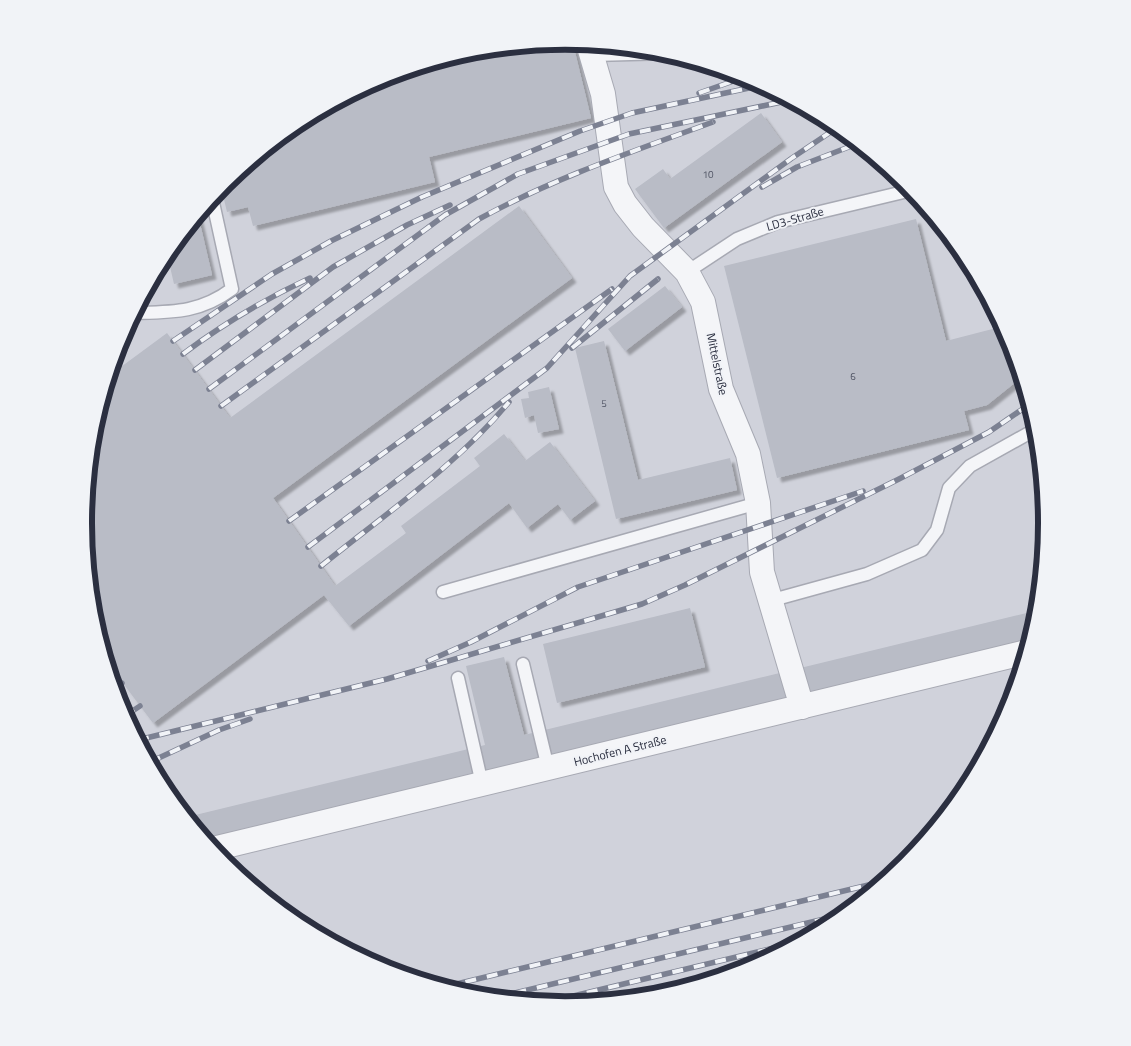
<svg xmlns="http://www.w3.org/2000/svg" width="1131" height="1046" font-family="'Titillium Web',sans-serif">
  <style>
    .built { fill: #d0d2db }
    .building { fill: #b9bcc6; filter: url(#shadow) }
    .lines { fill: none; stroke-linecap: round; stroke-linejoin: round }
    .lane-casing { stroke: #a7a9b3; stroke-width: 15 }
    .street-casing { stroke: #a7a9b3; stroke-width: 26 }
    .lane { stroke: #f4f5f8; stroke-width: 12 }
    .street { stroke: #f4f5f8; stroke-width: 24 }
    .rail-casing { stroke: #7c8192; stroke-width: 5.5 }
    .rail { stroke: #f1f3f7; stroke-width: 4; stroke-dasharray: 11; stroke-linecap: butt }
    .labels { text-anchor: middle; stroke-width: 4; stroke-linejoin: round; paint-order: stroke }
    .number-label { font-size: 10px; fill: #4e5262 }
    .street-label { font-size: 12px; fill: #2b2f40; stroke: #f1f3f7 }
    .rim { fill: none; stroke: #2b2f40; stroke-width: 6 }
  </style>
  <defs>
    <filter id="shadow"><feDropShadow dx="4.5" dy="4.5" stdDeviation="1" flood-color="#0004"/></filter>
  </defs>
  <rect width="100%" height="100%" fill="#e2e3e9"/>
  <path class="built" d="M86 523a480 480 0 1 1 960 0a480 480 0 1 1-960 0Z"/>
  <path class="building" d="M555,42L556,48L573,44L591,118L429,157L435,182L253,226L248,207L227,212L221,187L225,182L298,122L381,78L431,63L432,67L519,46Z
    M761,113L782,142L664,228L635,189L663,169L670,179Z
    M519,206L572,278L273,498L335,586L406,533L401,526L480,466L474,458L504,434L525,461L550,442L595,501L570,520L558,504L527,528L509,503L349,626L324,595L153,723L107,662L93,617L84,523L93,429L110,375L167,333L230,418Z
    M198,215L212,275L174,284L168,258L163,259Z
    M916,219L946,341L1004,326L1011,339L1022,377L987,405L964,411L969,430L777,478L724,266Z
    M958,245L965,255L960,256Z
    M665,286L682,307L625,351L608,329Z
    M604,341L638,480L730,458L737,490L616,519L575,348Z
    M549,387L559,429L538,433L534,415L525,418L521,399L529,398L528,392Z
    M690,608L705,667L557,703L543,644Z
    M1039,610L1032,638L204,839L187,817L485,745L466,666L504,657L524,735Z"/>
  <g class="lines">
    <defs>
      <path id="lane" d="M593,55L668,53
        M687,272L737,239L778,222L912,190
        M134,313C172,312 200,313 232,289L212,198
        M443,592L758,503
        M769,601L867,574L922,550L937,530L949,488L970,466L1038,428
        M523,664L548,768
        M458,678L482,784"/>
      <path id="street" d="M588,43L603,94L616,187L625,204L643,227L687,272L703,302L721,389L748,454L758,503L762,572L802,707
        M213,849L1027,652"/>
    </defs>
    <use href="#lane" class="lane-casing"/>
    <use href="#street" class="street-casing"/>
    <use href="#lane" class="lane"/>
    <use href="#street" class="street"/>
    <defs>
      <path id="rail" d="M699,93L745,77
        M762,187L797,167L859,143
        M173,341L272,274L331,241L422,197L580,131L632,113L763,85
        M572,348L658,279
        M183,354C223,324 265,299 310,278
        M195,370L333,267L407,225L450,205
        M209,389L445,215L518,174L629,134L791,100
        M221,406L479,219C554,178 634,151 713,122
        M289,521L612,289
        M308,547L547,368L630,276L792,158L838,127
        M321,566C384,515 457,465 509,402
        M428,661L471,642L578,587L863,491
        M114,687L122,683
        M125,716L140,706
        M138,740L387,679L642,604L685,585L899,479L989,432L1030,404
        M150,762L219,730L250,719
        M444,987L885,881
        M494,998L845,914
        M544,1003L799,942"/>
    </defs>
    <use href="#rail" class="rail-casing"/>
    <use href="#rail" class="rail"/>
  </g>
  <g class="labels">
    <g class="number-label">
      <text x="708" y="178">10</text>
      <text x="853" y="380">6</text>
      <text x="604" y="407">5</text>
    </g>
    <g class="street-label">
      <text transform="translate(795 219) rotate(-16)" y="4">LD3-Straße</text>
      <text transform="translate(717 364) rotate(78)" y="4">Mittelstraße</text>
      <text transform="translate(620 751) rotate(-14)" y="4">Hochofen A Straße</text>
    </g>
  </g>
  <path d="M0 0H1131V1046H0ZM92 523a473 473 0 1 1 946 0a473 473 0 1 1-946 0Z" fill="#f1f3f7" fill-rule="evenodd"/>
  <path class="rim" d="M92 523a473 473 0 1 1 946 0a473 473 0 1 1-946 0Z"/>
</svg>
